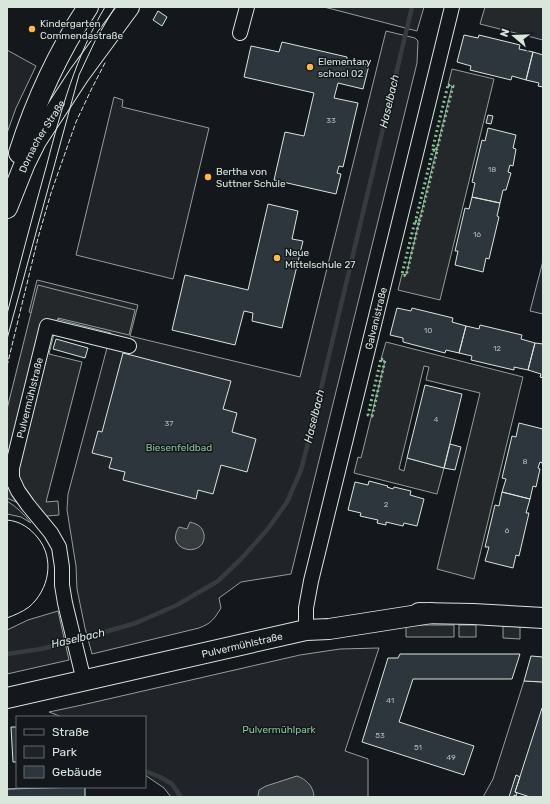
<svg xmlns="http://www.w3.org/2000/svg" width="550" height="804" font-family="Rubik,sans-serif">
  <style>
    .green { fill: #202428; stroke: #939e99 }
    .parking { fill: #24282b; stroke: #939e99 }
    .water { fill: #363b3e; stroke: #939e99 }
    .lines { fill: none; stroke-linecap: round; stroke-linejoin: round }
    .stream { stroke: #363b3e; stroke-width: 4.5 }
    .building { fill: #2c363c; stroke: #d8e6dc }
    .street-casing { stroke: #d8e6dc; stroke-width: 16 }
    .secondary-casing { stroke: #d8e6dc; stroke-width: 22 }
    .street { stroke: #14181c; stroke-width: 14 }
    .secondary { stroke: #14181c; stroke-width: 20 }
    .tram { stroke: #d8e6dc; stroke-width: 1 }
    .hedge { stroke: #8ac095; stroke-width: 3; stroke-dasharray: 2 3; stroke-linecap: butt }
    .fence { stroke: #d8e6dc; stroke-width: 1; stroke-dasharray: 5 2; stroke-linecap: butt }
    .poi-dot { fill: #ffb74d; stroke: #14181c; stroke-width: 1.5 }
    .labels { text-anchor: middle; stroke-width: 3; stroke-linejoin: round; paint-order: stroke }
    .number-label { font-size: 8px; fill: #adbab4 }
    .poi-label { font-size: 10px; fill: #d8e6dc; stroke: #14181c; text-anchor: start }
    .street-label { font-size: 10px; fill: #d8e6dc; stroke: #14181c }
    .park-label { font-size: 10px; fill: #8ac095; stroke: #14181c }
    .water-label { font-size: 11px; font-style: italic; fill: #d8e6dc; stroke: #14181c }
  </style>
  <rect width="100%" height="100%" fill="#14181c"/>
  <path class="green" d="M324,7H424L417,31Z
    M386,31L415,38L418,41L417,63L291,574L241,582L219,598L221,608C214,619 212,623 199,628L92,654L85,628L77,589L76,566L67,510L68,494L111,333L29,312L37,280L138,305L130,336L300,377Z
    M7,50L36,66L16,108L7,133Z
    M114,97L123,100L122,107L209,128L173,279L76,255Z
    M543,261V314L530,311Z
    M7,501C17,507 24,514 31,523L21,517L7,514Z
    M58,611L69,660L7,674V630L28,620Z
    M379,648L345,751L368,759V797H171L164,788L145,775V717H62L49,712L82,705L300,655L340,649Z
    M524,681L543,682V797H483L493,779Z"/>
  <path class="parking" d="M485,7H543V40L480,24Z
    M452,69L494,79L440,300L398,290L402,274L406,275L419,222L452,86L448,85Z
    M38,285L135,310L129,335L58,318L49,354L82,362L46,502L58,501L59,515L47,516L7,498V409Z
    M386,342L523,377L474,579L437,569L480,393L426,380L429,367L424,366L399,469L404,471L407,458L444,468L437,494L354,473L358,457L361,458L385,361L381,359Z
    M406,625H454V637H406Z
    M459,625H476V637H459Z
    M503,626L520,627V639L503,638Z"/>
  <path class="water" d="M190,522C197,524 202,526 204,534C207,559 163,552 179,527L187,529Z
    M297,776C306,779 314,787 314,797H260L258,796L259,790L266,786Z"/>
  <g class="lines">
    <path class="stream" d="M7,654L41,649L66,643L136,623L177,605L218,581L241,559L267,530L287,502L301,470L310,435L412,7
      M145,771L160,777L172,784L181,797"/>
  </g>
  <path class="building" d="M158,11L167,17L162,26L153,20Z
    M464,35L478,38L479,35L520,45L519,49L533,52L526,80L512,76L511,80L470,70L471,66L457,62Z
    M282,42L347,57V60L369,65L363,89L338,83L334,98L358,103L343,167L339,166L337,173L341,174L336,194L274,180L285,132L304,136L314,93L244,77L251,46L279,52Z
    M533,52L543,55V87L538,86L539,83L526,80Z
    M488,115L493,116L491,124L486,123Z
    M488,128L516,135L513,148L516,149L513,166L510,165L508,172L511,173L506,190H503L500,203L472,197L475,183L472,182L482,140L485,141Z
    M472,197L500,203L497,216L499,217L489,259L486,258L483,272L455,265L458,251H455L465,208L469,209Z
    M268,204L298,211L292,239L303,241L282,328L252,321L253,313L244,311L235,345L172,330L185,275L248,290Z
    M397,308L411,311L412,308L453,318L452,322L466,326L459,353L446,350L445,353L403,342V338L390,335Z
    M480,325L522,335L521,339L535,343L528,370L514,367V370L471,360L472,356L459,353L466,326L479,329Z
    M56,339L88,348L85,358L53,349Z
    M535,343L543,344V378L540,377L541,374L528,370Z
    M123,353L231,381L223,409L237,413L232,432L256,439L247,472L221,465L213,494L198,490L196,499L123,480L125,472L109,468L112,458L92,453L98,431L102,432Z
    M425,385L462,394L444,468L407,458Z
    M519,423L543,429V459L542,463L540,462L538,468L540,469L536,487L533,486L530,499L502,492L506,479L502,478L512,436L516,437Z
    M450,444L461,447L455,470L444,468Z
    M369,481L388,486L387,487L393,489L394,487L411,491L410,495L424,499L417,526L404,523L403,526L386,522V525L377,523L378,520L360,516L361,513L348,510L355,482L368,485Z
    M502,492L530,499L526,513H529L519,556L516,555L513,568L485,561L489,547H485L495,505L499,506Z
    M400,654H520L512,679H413L399,722L474,746L464,775L362,742L388,658H398Z
    M531,656L543,657V682L524,681Z
    M542,708H543V797H530L515,792Z
    M11,727H17V762H13Z
    M516,775L520,777L515,792L517,793L516,796L514,795V797H509Z
    M85,787V797H7V789Z"/>
  <g class="lines">
    <defs>
      <g id="street">
        <path d="M240,33L247,7"/>
        <path id="s1" d="M306,630V608L311,581L452,7"/>
        <path id="s2" d="M84,681L65,603L62,585V567L59,547L51,533L28,505L18,491L12,478V468L47,326L129,346"/>
      </g>
      <g id="secondary">
        <path d="M19,153C35,103 59,51 88,7"/>
        <path id="s3" d="M7,208L25,163L36,141L79,75L129,7"/>
        <path d="M419,613L473,614L543,618"/>
        <path id="s4" d="M7,698L306,630L329,629L431,613"/>
      </g>
    </defs>
    <use href="#street" class="street-casing"/>
    <use href="#secondary" class="secondary-casing"/>
    <use href="#street" class="street"/>
    <use href="#secondary" class="secondary"/>
    <path class="tram" d="M7,314C20,264 33,214 47,164C61,110 76,56 105,7
      M7,339L79,75L96,39L115,7
      M7,520C20,521 30,528 38,538C55,559 49,590 29,607C22,612 15,615 7,618"/>
    <path class="hedge" d="M448,85L453,86L437,149L433,147Z
      M433,150L437,151L420,220L416,219Z
      M415,221L419,222L406,276L402,274Z
      M381,359L385,360L372,416L368,415Z"/>
    <path class="fence" d="M7,366L38,238L51,193L76,122L92,88L106,61"/>
  </g>
  <g class="poi-dot">
    <circle cx="32" cy="29" r="4"/>
    <circle cx="310" cy="67" r="4"/>
    <circle cx="208" cy="177" r="4"/>
    <circle cx="277" cy="258" r="4"/>
  </g>
  <g class="labels">
    <g class="number-label">
      <text x="331" y="123">33</text>
      <text x="492" y="172">18</text>
      <text x="477" y="237">16</text>
      <text x="428" y="333">10</text>
      <text x="497" y="351">12</text>
      <text x="436" y="422">4</text>
      <text x="169" y="426">37</text>
      <text x="525" y="464">8</text>
      <text x="386" y="507">2</text>
      <text x="507" y="533">6</text>
      <text x="390" y="703">41</text>
      <text x="380" y="738">53</text>
      <text x="418" y="750">51</text>
      <text x="451" y="760">49</text>
    </g>
    <g class="poi-label">
      <text x="40" y="27">Kindergarten<tspan x="40" dy="12">Commendastraße</tspan></text>
      <text x="318" y="65">Elementary<tspan x="318" dy="12">school 02</tspan></text>
      <text x="216" y="175">Bertha von<tspan x="216" dy="12">Suttner Schule</tspan></text>
      <text x="285" y="256">Neue<tspan x="285" dy="12">Mittelschule 27</tspan></text>
    </g>
    <g class="street-label">
      <text dy="4" stroke="none"><textPath href="#s3" startOffset="80">Dornacher Straße</textPath></text>
      <text dy="4" stroke="none"><textPath href="#s1" startOffset="320">Galvanistraße</textPath></text>
      <text dy="4" stroke="none"><textPath href="#s2" startOffset="303">Pulvermühlstraße</textPath></text>
      <text dy="4" stroke="none"><textPath href="#s4" startOffset="241">Pulvermühlstraße</textPath></text>
    </g>
    <g class="park-label">
      <text x="179" y="451">Biesenfeldbad</text>
      <text x="279" y="733">Pulvermühlpark</text>
    </g>
    <g class="water-label">
      <text transform="translate(389 101) rotate(-77)" y="4">Haselbach</text>
      <text transform="translate(314 416) rotate(-76)" y="4">Haselbach</text>
      <text transform="translate(78 638) rotate(-13)" y="4">Haselbach</text>
    </g>
  </g>
  <rect width="550" height="804" fill="none" stroke="#d8e6dc" stroke-width="16"/>
  <rect x="16" y="716" width="130" height="72" fill="#14181c" stroke="#626a69"/>
  <rect x="24" y="729" width="20" height="6" fill="#14181c" stroke="#626a69"/>
  <text x="52" y="736" font-size="12" fill="#d8e6dc">Straße</text>
  <rect x="24" y="746" width="20" height="12" fill="#202428" stroke="#626a69"/>
  <text x="52" y="756" font-size="12" fill="#d8e6dc">Park</text>
  <rect x="24" y="766" width="20" height="12" fill="#2c363c" stroke="#626a69"/>
  <text x="52" y="776" font-size="12" fill="#d8e6dc">Gebäude</text>
  <g transform="translate(514 36) rotate(289)" stroke="#14181c" stroke-width="3" paint-order="stroke">
  <path d="M0-3L7 15L0 10L-7 15Z" fill="#d8e6dc"/>
  <text y="-6" font-size="11" font-weight="bold" text-anchor="middle" fill="#d8e6dc">N</text>
  </g>
</svg>
